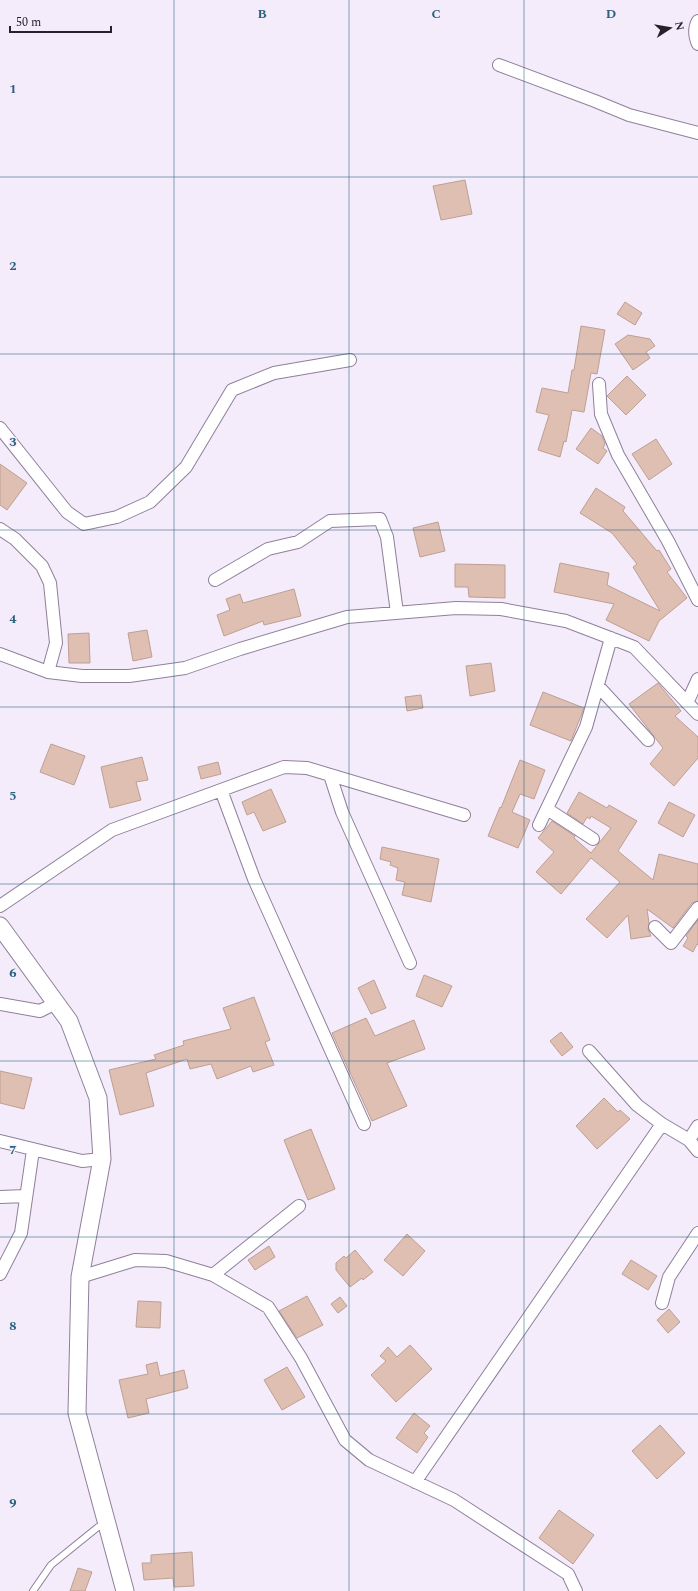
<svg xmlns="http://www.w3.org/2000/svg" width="698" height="1591" font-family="Spectral,serif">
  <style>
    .building { fill: #dfbfb2; stroke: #be9f93 }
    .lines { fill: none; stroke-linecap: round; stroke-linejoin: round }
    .lane-casing { stroke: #8f809a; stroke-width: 8 }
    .street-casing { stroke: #8f809a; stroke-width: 14 }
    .secondary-casing { stroke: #8f809a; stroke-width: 19 }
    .lane { stroke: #fff; stroke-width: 6 }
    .street { stroke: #fff; stroke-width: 12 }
    .secondary { stroke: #fff; stroke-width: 17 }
    .grid { fill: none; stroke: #2a627c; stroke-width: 1; stroke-opacity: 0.55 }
    .grid-label { font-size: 13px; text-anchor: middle; font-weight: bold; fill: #2a627c; stroke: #f4ebfb; stroke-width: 3; stroke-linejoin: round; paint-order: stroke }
  </style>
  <rect width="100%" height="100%" fill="#f4ebfb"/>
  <path class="building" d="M465,180L472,214L441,220L433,186Z
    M625,302L642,313L635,325L617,314Z
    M581,326L605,330L597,374L591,373L584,412L572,410L566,442L564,441L560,457L538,450L549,415L536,412L542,388L568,393L572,370H574Z
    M628,335L650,339L655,346L646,352L650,358L633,370L615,344Z
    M627,376L646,395L626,415L607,396Z
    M591,428L602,436L605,444L603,448L607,451L598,464L576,449Z
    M656,439L672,464L649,480L632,454Z
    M0,464L27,483L7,510L0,505Z
    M596,488L625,507L623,511L657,551L659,550L671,569L667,572L687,598L659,621L649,641L606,620L614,604L554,592L560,563L609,573L607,585L660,611L633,567L637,564L612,533L580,513Z
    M438,522L445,551L420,557L413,528Z
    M455,564L505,565V598L469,597L468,587H455Z
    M294,589L301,616L264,625L263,621L224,636L217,615L230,610L226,599L240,594L243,603Z
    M147,630L152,657L133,661L128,633Z
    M89,633L90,663H69L68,634Z
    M491,663L495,691L470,696L466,666Z
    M658,683L681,711L675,716L698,737V758L674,786L650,764L663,748L629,704Z
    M543,692L584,708L571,741L530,725Z
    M421,695L423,708L407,711L405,697Z
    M51,744L85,756L74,785L40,772Z
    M142,757L148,780L136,782L141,800L110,808L101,767Z
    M520,760L545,770L534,799L520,794L512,812L530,820L518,848L488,836L500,807L501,808Z
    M218,762L221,774L201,779L198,767Z
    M271,789L286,822L263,831L254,812L247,815L242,802Z
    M579,792L607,808L609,805L637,821L618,851L653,880L659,854L698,864V901L692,903L673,928L647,909L649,923L648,929L651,936L631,939L628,915L607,938L586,919L620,882L591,858L561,894L536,872L554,852L538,838L552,821L575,836L574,838L591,853L611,828L591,816L590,819L587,817L583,824L567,813Z
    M669,802L695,815L683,837L658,823Z
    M382,847L439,859L431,902L402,895L405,882L396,880L398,868L390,865L391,862L380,859Z
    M698,920V945L697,944L693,952L683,946L688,938L686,936Z
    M424,975L452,986L442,1007L416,996Z
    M374,980L386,1008L371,1014L358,988Z
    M254,997L270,1040L265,1042L274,1065L253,1072L251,1066L217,1079L211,1064L190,1069L187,1059L146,1073L154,1106L120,1115L109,1070L156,1059L154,1055L184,1045L183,1041L231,1029L223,1008Z
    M366,1018L375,1036L414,1020L425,1049L387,1063L407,1106L372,1121L332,1033Z
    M561,1032L573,1047L562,1056L550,1041Z
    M0,1071L32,1078L24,1109L0,1103Z
    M604,1098L618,1112L620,1110L630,1119L597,1149L576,1126Z
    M311,1129L335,1189L308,1200L284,1140Z
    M407,1234L425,1251L403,1276L384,1260Z
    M269,1246L275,1257L255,1270L248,1260Z
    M355,1250L373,1272L363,1280L362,1278L350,1287L336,1270V1263L344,1256L346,1258Z
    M631,1260L657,1276L648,1290L622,1274Z
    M307,1296L323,1325L297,1338L279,1311Z
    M340,1297L347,1306L338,1313L331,1304Z
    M138,1301L161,1302L160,1328L136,1327Z
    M669,1309L680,1322L668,1333L657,1320Z
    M410,1345L432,1369L396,1402L371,1375L386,1361L380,1356L388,1347L397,1357Z
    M157,1362L160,1376L184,1370L188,1388L146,1399L149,1413L128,1418L119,1380L148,1374L146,1365Z
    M287,1367L305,1397L282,1410L264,1380Z
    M414,1413L430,1426L424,1433L428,1437L417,1453L396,1438Z
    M660,1425L685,1453L657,1479L632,1451Z
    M559,1510L594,1535L573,1564L539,1538Z
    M192,1552L194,1586L174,1587L173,1578L144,1580L142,1563H151V1555Z
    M78,1568L92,1572L85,1591H70Z"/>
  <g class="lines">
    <defs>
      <path id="lane" d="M33,1591L51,1565L98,1527L105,1525"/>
      <path id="street" d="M698,21C694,28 695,37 698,44
        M499,65L595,101L629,115L698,133
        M599,384L601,414L618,455L668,541L698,600
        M0,428L67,512L84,524L117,517L150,502L186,467L232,390L274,373L350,360
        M0,529L15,539L42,566L50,583L56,643L48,672
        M215,580L268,549L298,542L330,521L380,519L387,537L397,613
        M0,654L48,672L82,676H129L185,668L240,649L347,617L456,608L501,609L566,621L634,647L698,714
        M598,686L648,740
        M687,703L698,679
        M330,775L342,812L410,963
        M221,790L254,879L364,1124
        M547,809L593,839
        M539,825L586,727L611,638
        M0,906L112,830L284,767L307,768L464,815
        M655,927L671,943L698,908
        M0,1004L40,1011L56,1003
        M589,1051L637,1105L662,1124L689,1140L698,1151
        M689,1140L698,1126
        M0,1141L82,1161L102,1159
        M0,1197L26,1196
        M0,1274L21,1233L33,1150
        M213,1275L299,1206
        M80,1277L135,1260L166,1261L213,1275L268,1307L301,1358L345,1440L369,1460L454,1500L568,1574L576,1591
        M662,1303L669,1277L698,1233
        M415,1482L662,1124"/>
      <path id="secondary" d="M0,926L69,1021L98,1098L102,1159L80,1277L77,1413L125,1591"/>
    </defs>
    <use href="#lane" class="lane-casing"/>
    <use href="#street" class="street-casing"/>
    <use href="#secondary" class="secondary-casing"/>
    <use href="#lane" class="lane"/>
    <use href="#street" class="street"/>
    <use href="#secondary" class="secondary"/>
  </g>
  <path class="grid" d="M174,0V1591M349,0V1591M524,0V1591M0,177H698M0,354H698M0,530H698M0,707H698M0,884H698M0,1061H698M0,1237H698M0,1414H698"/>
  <g class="grid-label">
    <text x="262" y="18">B</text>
    <text x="436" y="18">C</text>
    <text x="611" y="18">D</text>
    <text x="13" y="93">1</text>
    <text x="13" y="270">2</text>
    <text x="13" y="446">3</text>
    <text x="13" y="623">4</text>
    <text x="13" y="800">5</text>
    <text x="13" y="977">6</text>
    <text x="13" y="1154">7</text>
    <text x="13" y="1330">8</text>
    <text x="13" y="1507">9</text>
  </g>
  <g transform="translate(670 28) rotate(78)" stroke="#f4ebfb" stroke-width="3" paint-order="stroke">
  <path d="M0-3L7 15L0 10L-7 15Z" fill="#27212b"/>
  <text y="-6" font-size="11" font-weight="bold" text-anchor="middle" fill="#27212b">N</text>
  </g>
  <path d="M10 26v6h101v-6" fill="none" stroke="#27212b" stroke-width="2"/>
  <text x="16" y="26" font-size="12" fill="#27212b" stroke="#f4ebfb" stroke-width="3" paint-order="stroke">50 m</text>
</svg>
